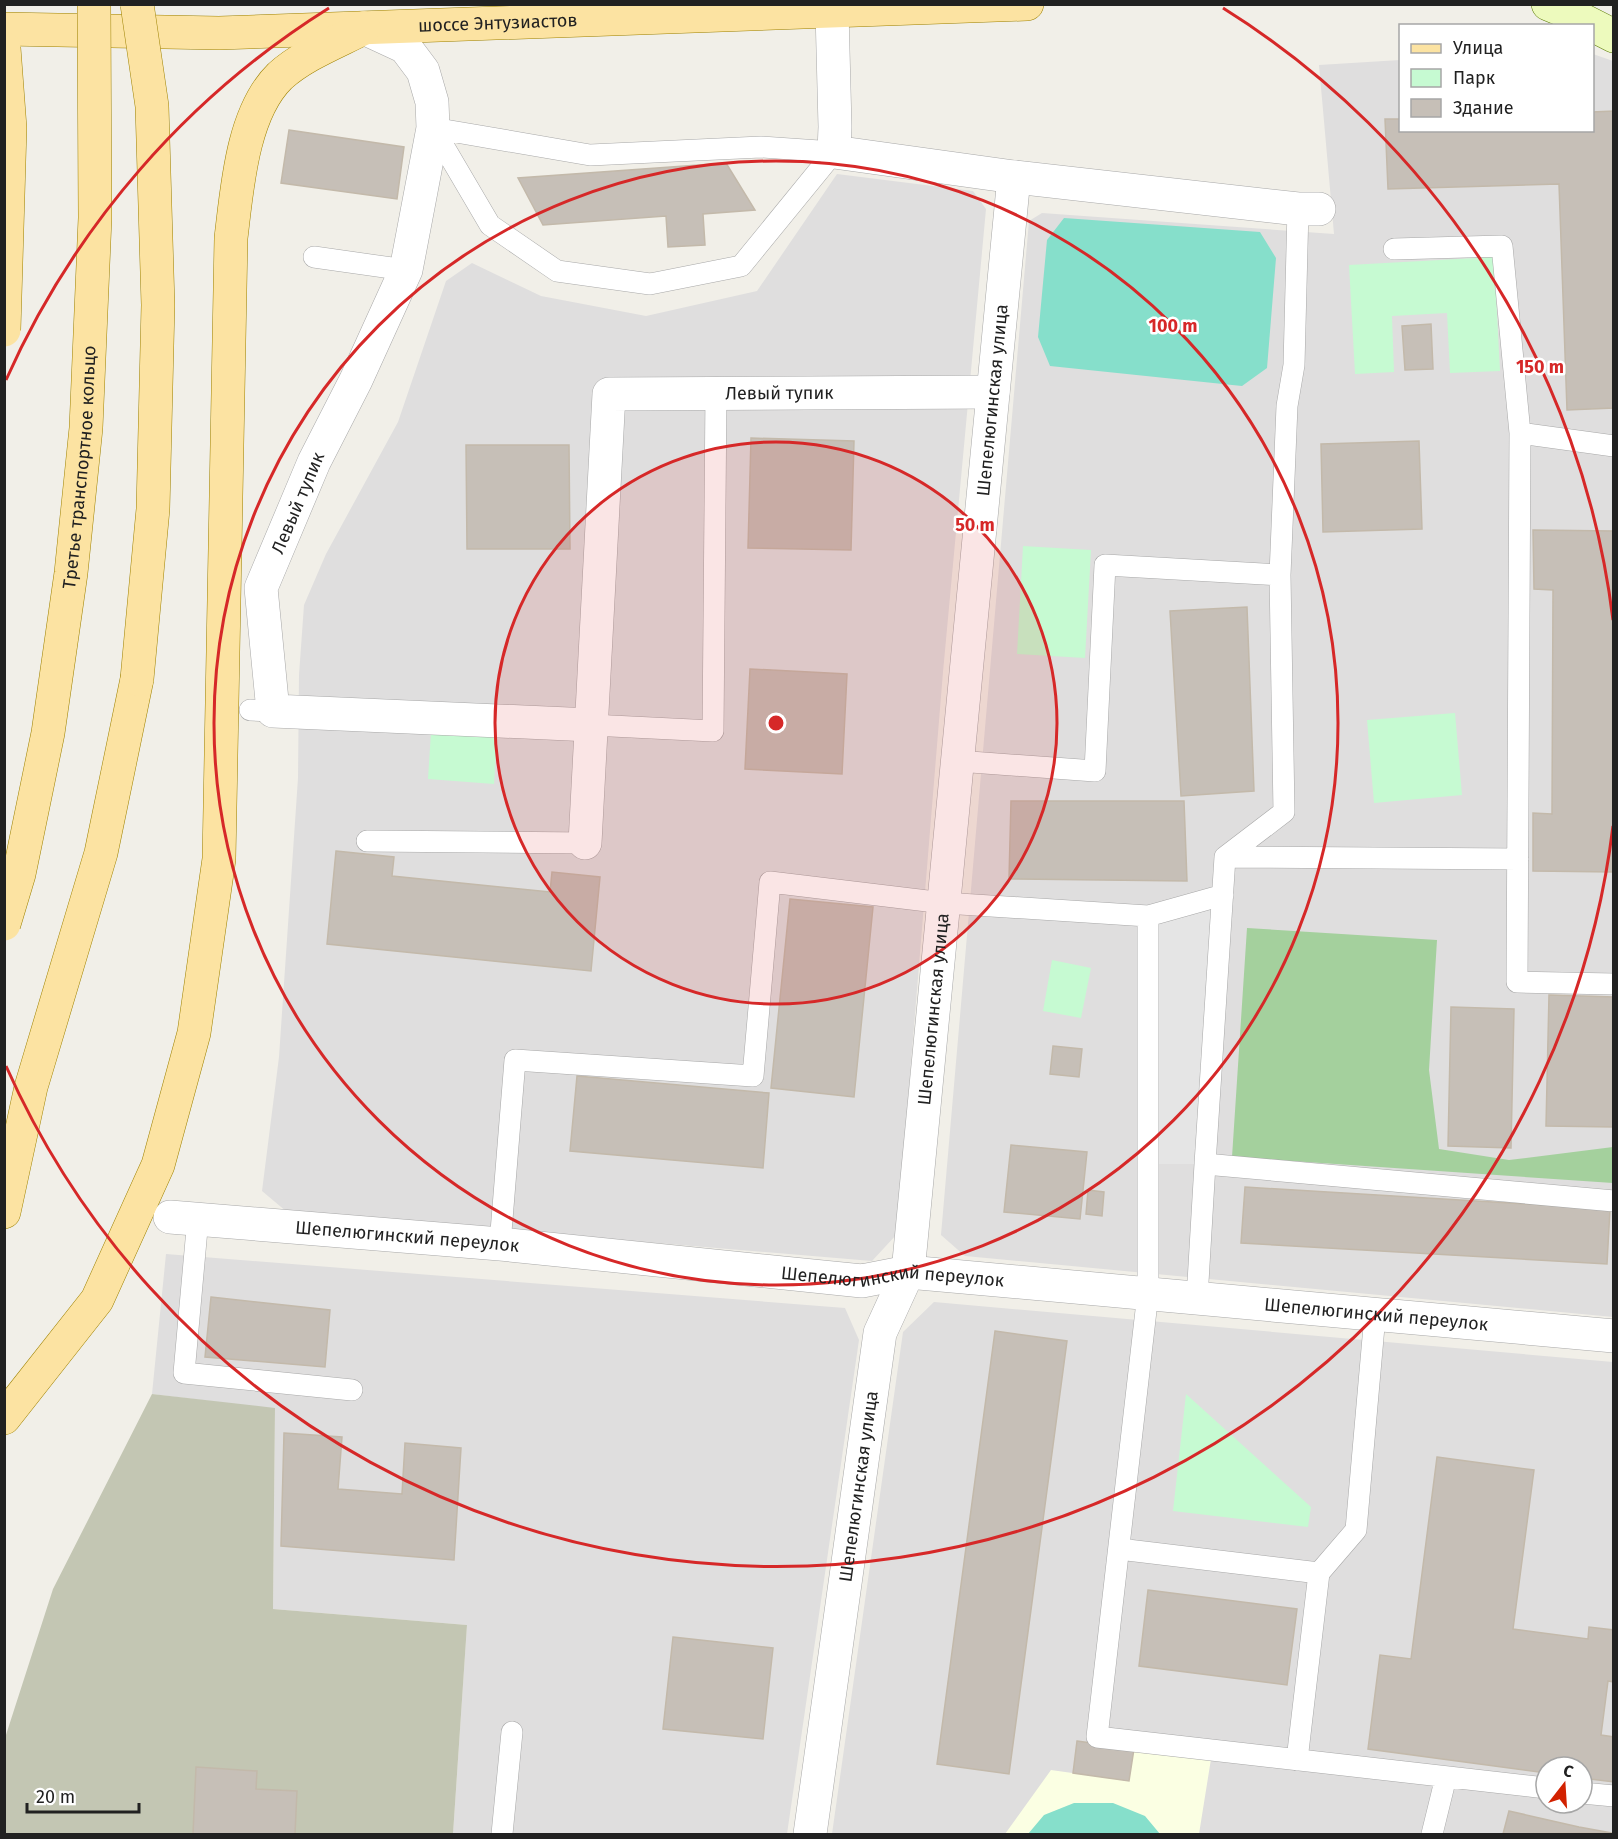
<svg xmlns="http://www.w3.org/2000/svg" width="1618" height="1839" font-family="'Fira Sans',sans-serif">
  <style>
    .residential { fill: #dfdede; fill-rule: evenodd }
    .education { fill: #fbffe3 }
    .construction { fill: #c3c6b3 }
    .forest { fill: #a4d09d }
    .park { fill: #c6fad2 }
    .pitch { fill: #86dfcb }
    .parking { fill: #e5e5e5 }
    .building { fill: #c6bfb7; stroke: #c3b9aa; stroke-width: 1.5 }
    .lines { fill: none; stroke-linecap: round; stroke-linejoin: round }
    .lane-casing { stroke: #a8a8a8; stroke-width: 22 }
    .street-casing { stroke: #a8a8a8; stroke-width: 34 }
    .secondary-casing { stroke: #5b7b05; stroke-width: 34 }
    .primary-casing { stroke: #9e8200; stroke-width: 34 }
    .lane { stroke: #fff; stroke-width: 21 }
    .street { stroke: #fff; stroke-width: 33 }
    .secondary { stroke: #edfabd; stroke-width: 33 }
    .primary { stroke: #fce3a2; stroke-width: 33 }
    .primary-bridge-casing { stroke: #9e8200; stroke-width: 34; stroke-linecap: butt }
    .primary-bridge { stroke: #fce3a2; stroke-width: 33 }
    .ring { fill: none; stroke: #d62828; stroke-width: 3 }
    .labels { text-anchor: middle; stroke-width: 5; stroke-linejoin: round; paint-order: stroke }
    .street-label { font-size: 18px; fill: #212121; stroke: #fff }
    .centre { fill: #d62828; stroke: #fff; stroke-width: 3 }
    .ring-label { font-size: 18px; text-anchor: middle; font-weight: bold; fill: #d62828; stroke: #fff; stroke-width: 5; stroke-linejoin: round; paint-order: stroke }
  </style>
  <rect width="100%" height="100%" fill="#f1efe8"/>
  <path class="residential" d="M1593,54L1613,61V1317L965,1256L941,1235L1029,221L1042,213L1334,234L1319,65L1400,60V130H1592Z
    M837,174L973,191L986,209L943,672L897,1234L872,1261L287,1212L262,1191L279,1057L298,778L299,675L304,605L326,554L398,422L446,281L472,263L541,296L646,316L757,291Z
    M166,1254L845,1308L859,1340L787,1834H453L467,1625L273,1609L275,1409L152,1394Z
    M934,1302L1613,1362V1834H832L903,1332ZM1546,1767H1582V1803H1546Z"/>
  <path class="education" d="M1134,1749L1211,1759L1199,1834H1005L1051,1770L1129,1781Z"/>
  <path class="construction" d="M152,1394L275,1408L273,1609L467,1625L453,1834H5V1738L53,1589Z"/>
  <path class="forest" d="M1247,928L1437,940L1429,1070L1439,1149L1509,1160L1613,1147V1183L1232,1157Z"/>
  <path class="park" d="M1494,257L1500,371L1450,373L1447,313L1392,316L1394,372L1355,374L1349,265Z
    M1023,546L1091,550L1085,658L1017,654Z
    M1455,713L1462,795L1374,803L1367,720Z
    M431,732L497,736L494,784L428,779Z
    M1052,960L1091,968L1081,1018L1043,1011Z
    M1186,1394L1311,1507L1308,1527L1173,1511Z"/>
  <path class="pitch" d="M1064,218L1260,232L1276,258L1267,368L1242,386L1050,366L1038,337L1047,240Z
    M1074,1803H1113L1145,1816L1160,1834H1028L1044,1815Z"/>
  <path class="parking" d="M1223,895L1205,1164H1148V916Z"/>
  <path class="building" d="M1614,111V408L1567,410L1559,184L1388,189L1385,119H1400V130H1592V112Z
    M289,130L404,147L397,199L281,183Z
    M726,163L755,210L703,214L705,245L668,247L666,216L543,225L518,178Z
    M1431,324L1433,369L1405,370L1402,326Z
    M751,438L854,441L851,550L748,548Z
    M1419,441L1422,529L1323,532L1321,444Z
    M466,445H569L570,549H467Z
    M1533,530L1614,531V872L1533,871V813L1552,814L1553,590L1534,589Z
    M1247,607L1254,791L1181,796L1170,611Z
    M750,669L847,674L842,774L745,769Z
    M1011,801H1184L1187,881L1009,879Z
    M336,851L394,857L392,876L550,892L552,872L600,877L591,971L327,944Z
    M790,899L873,907L854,1097L771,1088Z
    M1549,995L1614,997V1127L1546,1126Z
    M1451,1007L1514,1009L1511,1148L1448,1146Z
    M1053,1046L1082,1049L1079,1077L1050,1074Z
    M577,1076L769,1093L763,1168L570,1151Z
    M1011,1145L1087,1152L1080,1219L1004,1212Z
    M1245,1187L1610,1209L1607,1264L1241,1243Z
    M1088,1190L1104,1192L1102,1216L1086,1214Z
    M211,1297L330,1310L325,1367L205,1357Z
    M995,1331L1067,1341L1009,1774L937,1764Z
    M284,1433L342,1437L338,1489L402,1494L405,1443L461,1448L454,1560L281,1546Z
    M1437,1457L1534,1470L1513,1629L1588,1639L1589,1627L1614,1630V1682L1608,1681L1601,1735L1614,1737V1782L1582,1778V1767H1546V1773L1368,1749L1380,1655L1411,1659Z
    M1148,1590L1297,1609L1287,1685L1139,1666Z
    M673,1637L773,1648L763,1739L663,1729Z
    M1077,1741L1134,1749L1129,1781L1073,1773Z
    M196,1767L257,1771L256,1789L297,1791L295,1834H193Z
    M1509,1811L1579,1827L1612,1833L1503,1834Z"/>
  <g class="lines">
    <defs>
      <path id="lane" d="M433,128L490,225L557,271L650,284L741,266L834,152
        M433,128L590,155L761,147L834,152
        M1298,209L1294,365L1287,406L1280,575L1284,812L1225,857L1205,1164L1614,1201
        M1394,249L1502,246L1520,433L1614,446
        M314,257L406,270
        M1520,433L1517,982L1614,984
        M250,710L273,711
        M591,725L713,731L716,393
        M957,761L1095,771L1105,565L1280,575
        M367,841L585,843
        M1225,857L1518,859
        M1148,916V1293L1097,1737L1546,1788
        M198,1218L184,1373L352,1390
        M500,1244L515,1060L753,1076L770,882L944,903L1148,916L1223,895
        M1197,1299L1205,1164
        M1119,1549L1319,1573
        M1297,1760L1319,1573L1356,1530L1375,1315
        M1582,1793L1614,1796
        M502,1834L512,1732
        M1432,1834L1446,1777"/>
      <g id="street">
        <path d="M832,11L835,127L834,152L1014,177L1298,209H1319"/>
        <path d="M364,28L405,47L423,71L432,102L433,128L406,270L356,380L314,462L261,588L273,711L591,725"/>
        <path id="s1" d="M585,843L609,394L993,392"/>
        <path id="s2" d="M170,1217L500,1244L862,1281L908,1272L1614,1336"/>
        <path id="s3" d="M810,1834L880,1333L908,1272L1014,177"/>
      </g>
      <path id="secondary" d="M1548,4L1565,11L1614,36"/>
      <g id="primary">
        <path id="s4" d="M4,29L219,33L1027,4"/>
        <path d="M4,1212L31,1087L101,853L137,679"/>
        <path d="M4,1418L97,1300L158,1165L194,1033L219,859L231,238C237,189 242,113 280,76C303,55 337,42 364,28"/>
      </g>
    </defs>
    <use href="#lane" class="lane-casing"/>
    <use href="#street" class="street-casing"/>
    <use href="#secondary" class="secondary-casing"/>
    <use href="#primary" class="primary-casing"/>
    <use href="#lane" class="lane"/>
    <use href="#street" class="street"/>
    <use href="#secondary" class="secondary"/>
    <use href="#primary" class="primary"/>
    <defs>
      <g id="primary-bridge">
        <path d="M4,48L10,128L4,330"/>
        <path d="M137,679L153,509L158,305L152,106L137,4"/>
        <path id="s5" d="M4,924L19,874L48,733L71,573L86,428L95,218L94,4"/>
      </g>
    </defs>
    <use href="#primary-bridge" class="primary-bridge-casing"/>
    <use href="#primary-bridge" class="primary-bridge"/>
  </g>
  <circle cx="776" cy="723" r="281" fill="#d62828" fill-opacity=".12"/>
  <g class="ring">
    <circle cx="776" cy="723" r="281"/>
    <circle cx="776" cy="723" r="562"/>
    <path d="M1613 826A843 843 0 0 1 6 1066M6 380A843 843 0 0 1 329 8M1223 8A843 843 0 0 1 1613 620"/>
  </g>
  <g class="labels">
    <g class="street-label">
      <text dy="6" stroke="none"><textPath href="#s4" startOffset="494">шоссе Энтузиастов</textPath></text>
      <text dy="6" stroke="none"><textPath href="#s1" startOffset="620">Левый тупик</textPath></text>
      <text dy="6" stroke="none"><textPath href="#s3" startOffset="1449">Шепелюгинская улица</textPath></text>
      <text dy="6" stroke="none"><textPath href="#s5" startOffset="464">Третье транспортное кольцо</textPath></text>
      <text transform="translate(298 503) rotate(-67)" y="6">Левый тупик</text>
      <text dy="6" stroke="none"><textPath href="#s3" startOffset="837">Шепелюгинская улица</textPath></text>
      <text dy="6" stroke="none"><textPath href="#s2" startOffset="238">Шепелюгинский переулок</textPath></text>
      <text dy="6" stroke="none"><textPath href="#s2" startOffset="726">Шепелюгинский переулок</textPath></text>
      <text dy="6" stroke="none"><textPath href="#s2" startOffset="1212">Шепелюгинский переулок</textPath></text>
      <text dy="6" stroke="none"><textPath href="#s3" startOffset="351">Шепелюгинская улица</textPath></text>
    </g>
  </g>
  <circle cx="776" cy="723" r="9" class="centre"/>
  <g class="ring-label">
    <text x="1173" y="332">100 m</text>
    <text x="1540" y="373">150 m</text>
    <text x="975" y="531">50 m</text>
  </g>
  <rect width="1618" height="1839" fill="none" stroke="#212121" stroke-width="12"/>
  <rect x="1399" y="24" width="195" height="108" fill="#ffffff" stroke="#a6a6a6" stroke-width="1.5"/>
  <rect x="1411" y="44" width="30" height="9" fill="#fce3a2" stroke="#a6a6a6" stroke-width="1.5"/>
  <text x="1453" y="54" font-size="18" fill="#212121">Улица</text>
  <rect x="1411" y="69" width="30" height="18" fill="#c6fad2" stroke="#a6a6a6" stroke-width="1.5"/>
  <text x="1453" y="84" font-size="18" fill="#212121">Парк</text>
  <rect x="1411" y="99" width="30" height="18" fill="#c6bfb7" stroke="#a6a6a6" stroke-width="1.5"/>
  <text x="1453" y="114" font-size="18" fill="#212121">Здание</text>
  <g transform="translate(1564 1785) rotate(17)"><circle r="28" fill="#ffffff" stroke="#a6a6a6" stroke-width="1.5"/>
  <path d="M0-4.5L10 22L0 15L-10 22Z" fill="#d22100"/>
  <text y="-9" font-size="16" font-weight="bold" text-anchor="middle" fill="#212121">С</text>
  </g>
  <path d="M27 1803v9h112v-9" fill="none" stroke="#212121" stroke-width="3"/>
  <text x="36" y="1803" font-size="18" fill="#212121" stroke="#ffffff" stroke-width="4.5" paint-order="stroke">20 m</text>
</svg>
